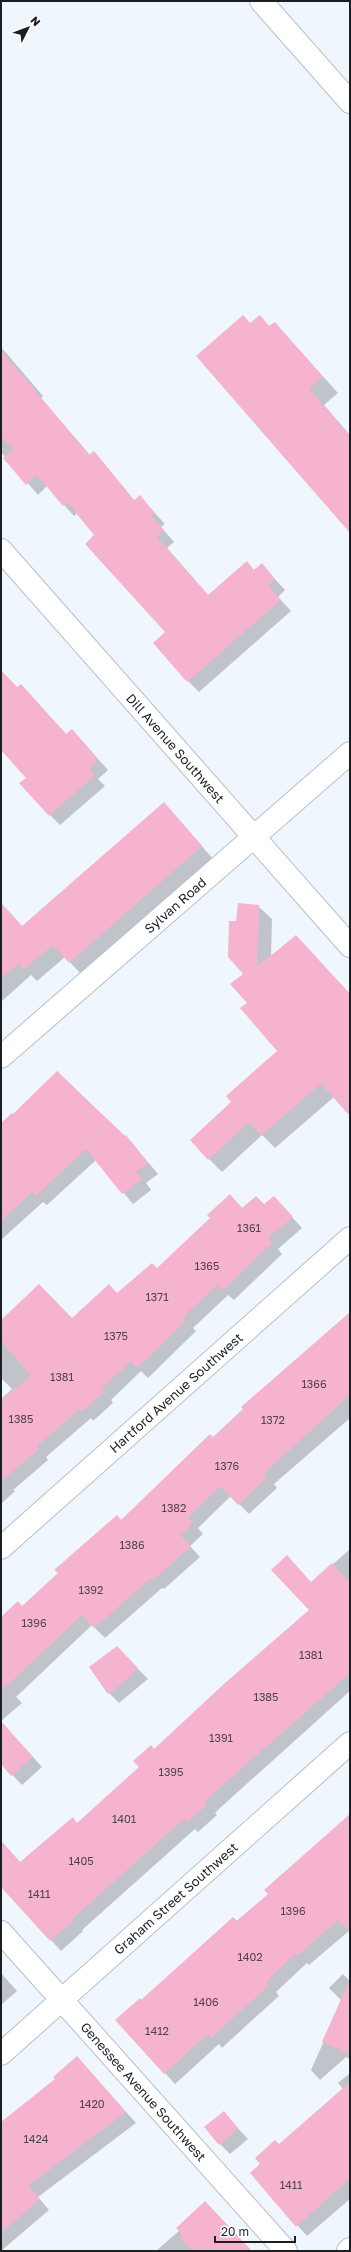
<svg xmlns="http://www.w3.org/2000/svg" width="351" height="2252" font-family="'Golos Text',sans-serif">
  <style>
    .shadow { fill: #0003 }
    .building { fill: #f6b3cd }
    .lines { fill: none; stroke-linecap: round; stroke-linejoin: round }
    .street-casing { stroke: #b7bec8; stroke-width: 24 }
    .secondary-casing { stroke: #b7bec8; stroke-width: 24 }
    .street { stroke: #fff; stroke-width: 22 }
    .secondary { stroke: #fff; stroke-width: 22 }
    .labels { text-anchor: middle; stroke-width: 3; stroke-linejoin: round; paint-order: stroke }
    .number-label { font-size: 11px; fill: #52444d }
    .street-label { font-size: 13px; fill: #1c1f22; stroke: #fff }
  </style>
  <rect width="100%" height="100%" fill="#f0f6fd"/>
  <path class="shadow" d="M260,316L270,327L275,323L338,393L324,405L350,435V531L250,324Z
    M1,347L43,396L41,398L90,455L94,452L135,501L150,508L165,524L161,527L174,542L167,548L209,596L262,565L285,590L278,597L291,611L199,692L188,681L167,632L96,535L77,513L74,516L47,486L38,495L1,452Z
    M1,671L17,688L21,685L67,735L82,741L108,770L98,779L105,786L60,825L50,815L27,778L1,749Z
    M176,816L213,859L81,974L65,957L37,981L31,975L1,1002V903L23,927Z
    M258,906L272,919L271,957L309,950L350,994V1115L334,1097L275,1148L262,1135L222,1172L209,1159L233,1102L279,1051L248,1003L237,922Z
    M1,1124L126,1136L158,1174L146,1183L151,1190L133,1204L96,1160L47,1205L43,1202L2,1239Z
    M230,1196L243,1209L264,1205L274,1197L302,1228L278,1249L282,1254L234,1300L228,1295L193,1328L196,1331L148,1378L141,1371L111,1400L113,1403L93,1421L91,1418L46,1457L48,1460L13,1490L15,1491L1,1504V1399L12,1389L1,1378V1317L3,1319H72L118,1294L158,1269L211,1218Z
    M350,1314V1418L274,1484L277,1488L249,1514L231,1496L198,1528L203,1534L190,1546L200,1557L164,1589L162,1588L105,1638L92,1625L16,1697L22,1703L1,1721V1618L22,1607L121,1521Z
    M350,1549V1691L220,1808L215,1813L217,1815L198,1832L195,1829L82,1930L83,1931L61,1951L1,1885V1841L21,1863L78,1824L141,1768L151,1746L155,1750L311,1610L312,1583Z
    M117,1648L148,1679L119,1703L109,1693Z
    M1,1722L42,1767L22,1785L1,1763Z
    M350,1814V1930L309,1965L307,1963L276,1992L279,1996L249,2023L222,2048L219,2044L175,2084L117,2020L269,1894Z
    M1,1973L17,1991L1,2005Z
    M343,1974L350,1981V2059L346,2057L320,2080L311,2070L336,2014L346,2005L329,1988Z
    M77,2057L136,2123L38,2197L49,2210L1,2251V2124L56,2079Z
    M350,2073V2199L307,2236L251,2173L279,2145L343,2089L338,2083Z
    M223,2112L248,2139L230,2154L220,2144Z
    M180,2230L252,2251H156Z"/>
  <path class="building" d="M243,315L250,323L260,315L269,326L275,322L323,377L309,389L350,436V533L196,356Z
    M1,350L89,455L94,451L134,500L140,495L155,513L151,516L164,530L157,537L208,595L247,561L254,570L262,563L275,579L268,585L281,600L187,682L153,643L165,632L85,544L94,535L67,502L63,506L37,475L26,485L3,458L13,449L1,436Z
    M1,670L17,687L21,684L66,734L72,729L98,759L89,768L95,775L49,816L19,783L26,778L1,750Z
    M164,802L202,846L69,963L53,945L24,969L19,963L1,979V903L22,926Z
    M238,903L259,905L257,967L296,935L350,994V1116L321,1084L261,1135L249,1122L208,1160L190,1140L231,1102L226,1096L277,1051L240,1008L247,1003L230,984L243,974L228,957L229,921H236Z
    M57,1071L125,1136L126,1135L148,1163L136,1172L142,1179L122,1194L86,1149L36,1196L32,1192L1,1221V1123L12,1113L13,1114Z
    M230,1194L242,1208L256,1196L264,1204L274,1196L293,1217L268,1238L272,1243L223,1290L217,1285L183,1317L186,1321L137,1368L131,1361L101,1389L104,1392L82,1411L80,1409L37,1446L39,1449L1,1481V1400L31,1376L1,1341V1320L39,1284L72,1318L109,1284L117,1293L152,1263L157,1268L210,1218L207,1215Z
    M350,1312V1395L264,1473L268,1477L238,1505L220,1486L188,1517L193,1523L180,1535L191,1546L153,1580L151,1578L94,1628L82,1615L1,1691V1617L18,1601L22,1606L58,1573L54,1570L117,1515L121,1520L210,1434L213,1437L243,1409L241,1407Z
    M287,1555L311,1582L332,1563L350,1583V1673L209,1797L205,1802L207,1805L187,1822L184,1819L72,1919L73,1921L50,1941L1,1887V1841L20,1862L73,1817L77,1823L139,1767L133,1761L151,1745L154,1749L225,1683L309,1610L271,1570Z
    M117,1646L138,1668L124,1682L108,1694L89,1667Z
    M1,1721L33,1757L11,1776L1,1764Z
    M350,1814V1932L338,1920L298,1955L296,1953L266,1982L269,1985L211,2038L208,2034L164,2074L115,2020L140,1998L141,2000L233,1917L237,1921L268,1894L264,1890Z
    M350,1979V2054L322,2042Z
    M77,2056L126,2112L28,2186L40,2199L1,2233V2122L55,2079L53,2077Z
    M350,2082V2178L296,2227L250,2173L260,2164L255,2158L275,2140L279,2144Z
    M224,2111L238,2128L219,2145L204,2127Z
    M205,2201L252,2251H192L180,2238L183,2235L176,2228Z"/>
  <g class="lines">
    <defs>
      <g id="street">
        <path d="M261,1L350,102"/>
        <path id="s1" d="M1,1548L350,1238"/>
        <path id="s2" d="M1,1932L286,2251"/>
        <path id="s3" d="M1,2054L350,1743"/>
        <path d="M348,2251L350,2249"/>
      </g>
      <g id="secondary">
        <path id="s4" d="M1,550L350,946"/>
        <path id="s5" d="M1,1057L350,753"/>
      </g>
    </defs>
    <use href="#street" class="street-casing"/>
    <use href="#secondary" class="secondary-casing"/>
    <use href="#street" class="street"/>
    <use href="#secondary" class="secondary"/>
  </g>
  <g class="labels">
    <g class="number-label">
      <text x="249" y="1232">1361</text>
      <text x="207" y="1270">1365</text>
      <text x="157" y="1301">1371</text>
      <text x="116" y="1340">1375</text>
      <text x="62" y="1381">1381</text>
      <text x="314" y="1388">1366</text>
      <text x="21" y="1423">1385</text>
      <text x="273" y="1424">1372</text>
      <text x="227" y="1470">1376</text>
      <text x="174" y="1512">1382</text>
      <text x="132" y="1549">1386</text>
      <text x="91" y="1594">1392</text>
      <text x="34" y="1627">1396</text>
      <text x="311" y="1659">1381</text>
      <text x="266" y="1701">1385</text>
      <text x="221" y="1742">1391</text>
      <text x="171" y="1776">1395</text>
      <text x="124" y="1823">1401</text>
      <text x="81" y="1865">1405</text>
      <text x="39" y="1898">1411</text>
      <text x="293" y="1915">1396</text>
      <text x="250" y="1961">1402</text>
      <text x="206" y="2006">1406</text>
      <text x="157" y="2035">1412</text>
      <text x="92" y="2108">1420</text>
      <text x="36" y="2143">1424</text>
      <text x="291" y="2189">1411</text>
    </g>
    <g class="street-label">
      <text dy="5" stroke="none"><textPath href="#s4" startOffset="264">Dill Avenue Southwest</textPath></text>
      <text dy="5" stroke="none"><textPath href="#s5" startOffset="231">Sylvan Road</textPath></text>
      <text dy="5" stroke="none"><textPath href="#s1" startOffset="234">Hartford Avenue Southwest</textPath></text>
      <text dy="5" stroke="none"><textPath href="#s3" startOffset="234">Graham Street Southwest</textPath></text>
      <text dy="5" stroke="none"><textPath href="#s2" startOffset="214">Genessee Avenue Southwest</textPath></text>
    </g>
  </g>
  <rect width="351" height="2252" fill="none" stroke="#1c1f22" stroke-width="4"/>
  <g transform="translate(28 28) rotate(48)" stroke="#ffffff" stroke-width="3" paint-order="stroke">
  <path d="M0-3L7 15L0 10L-7 15Z" fill="#1c1f22"/>
  <text y="-6" font-size="11" font-weight="bold" text-anchor="middle" fill="#1c1f22">N</text>
  </g>
  <path d="M215 2236v6h80v-6" fill="none" stroke="#1c1f22" stroke-width="2"/>
  <text x="221" y="2236" font-size="12" fill="#1c1f22" stroke="#ffffff" stroke-width="3" paint-order="stroke">20 m</text>
</svg>
